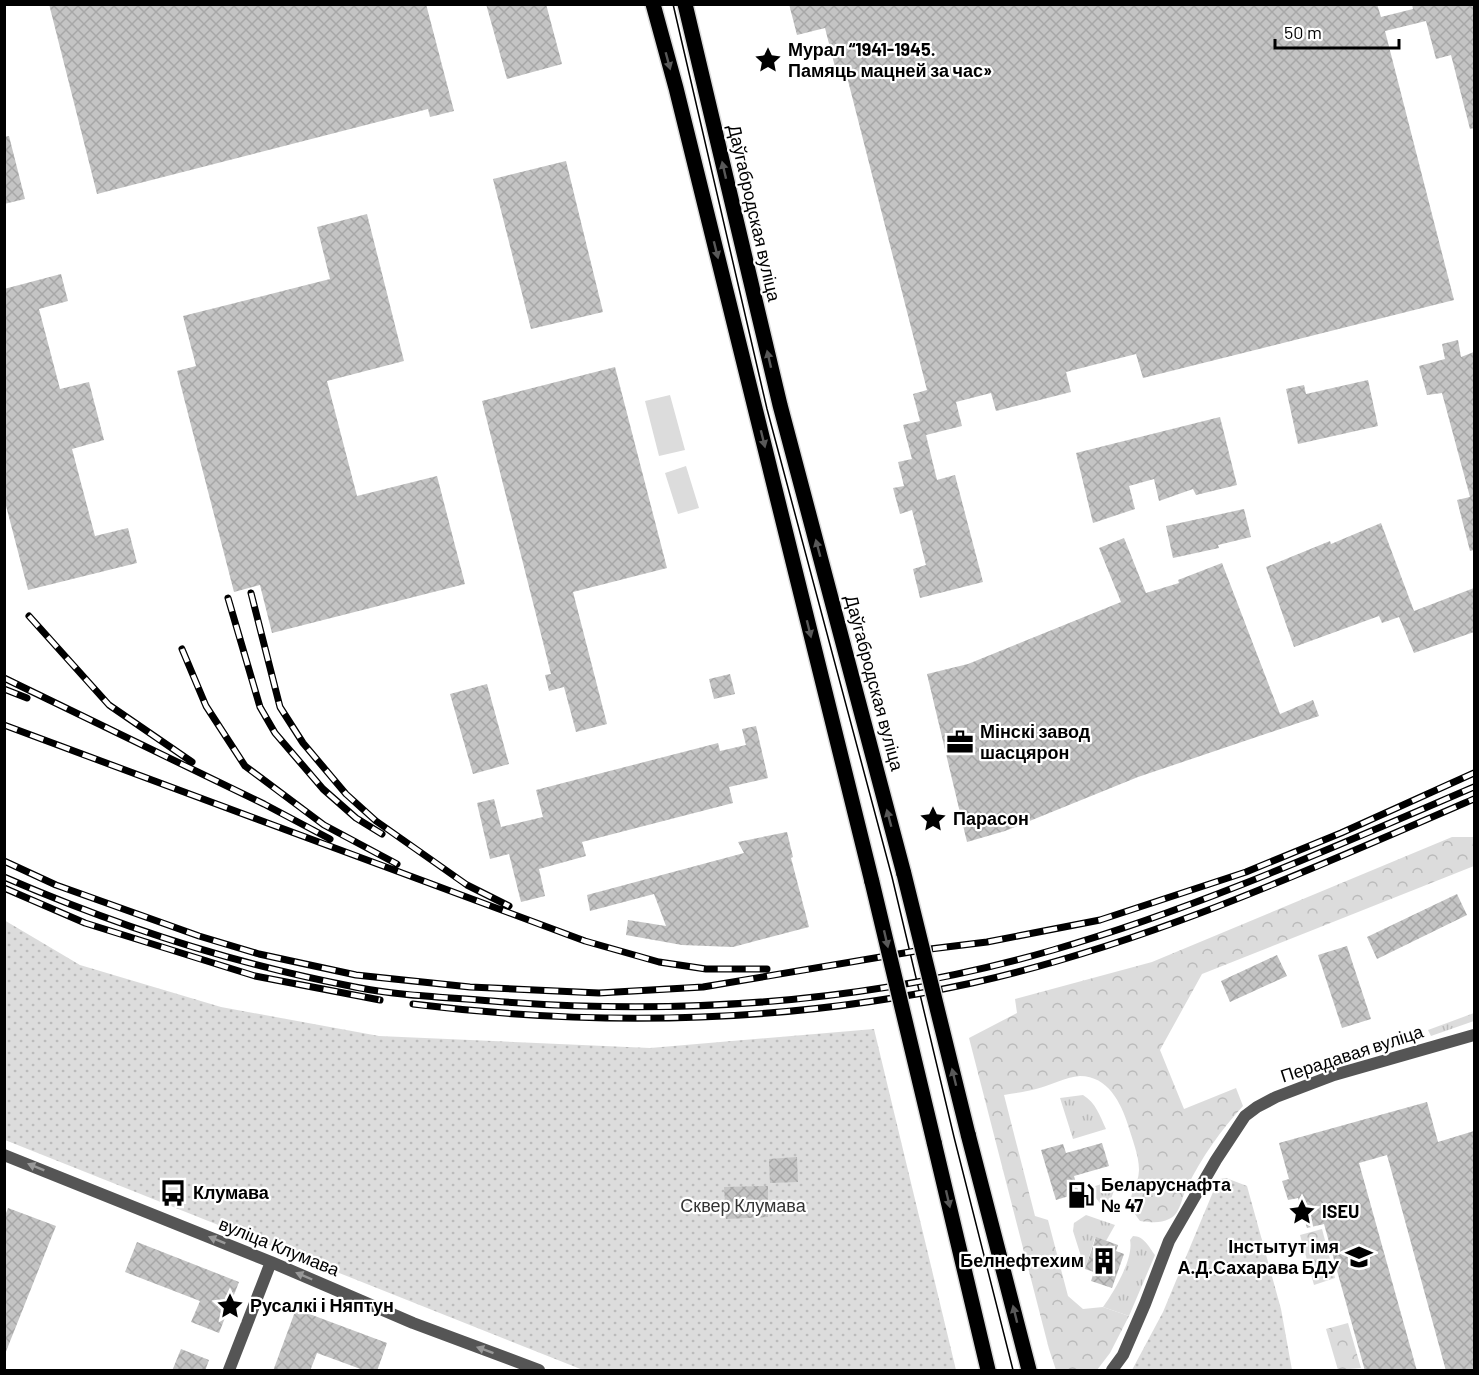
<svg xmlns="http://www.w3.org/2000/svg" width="1479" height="1375" font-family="Barlow,sans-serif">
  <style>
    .grass { fill: url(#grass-tufts) }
    .forest { fill: url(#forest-crowns) }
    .park { fill: url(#park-dots) }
    .pitch { fill: #dcdcdc }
    .building { fill: url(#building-cross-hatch) }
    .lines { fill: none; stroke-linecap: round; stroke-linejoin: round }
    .primary-casing { stroke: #dbdbdb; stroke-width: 18 }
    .minor { stroke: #555; stroke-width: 12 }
    .primary { stroke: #000; stroke-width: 15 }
    .tram { stroke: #000; stroke-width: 1.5 }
    .rail-casing { stroke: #000; stroke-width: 7 }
    .rail { stroke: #fff; stroke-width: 4.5; stroke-dasharray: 14; stroke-linecap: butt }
    .primary-bridge-casing { stroke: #dbdbdb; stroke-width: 18; stroke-linecap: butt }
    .primary-bridge { stroke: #000; stroke-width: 15 }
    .oneway { fill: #595959 }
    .oneway2 { fill: #999 }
    .labels { text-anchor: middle; stroke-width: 4.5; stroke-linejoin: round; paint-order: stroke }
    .poi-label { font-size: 18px; font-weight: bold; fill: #000; stroke: #fff; text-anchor: start }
    .street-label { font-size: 18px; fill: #000; stroke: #fff }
    .park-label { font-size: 18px; fill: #333; stroke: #fff }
  </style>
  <defs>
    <pattern id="grass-tufts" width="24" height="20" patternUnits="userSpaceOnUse" patternTransform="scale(1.5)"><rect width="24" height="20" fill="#dcdcdc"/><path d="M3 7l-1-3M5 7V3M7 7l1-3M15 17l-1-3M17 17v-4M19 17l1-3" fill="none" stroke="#bbb"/></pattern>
    <pattern id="forest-crowns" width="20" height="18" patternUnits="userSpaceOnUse" patternTransform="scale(1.5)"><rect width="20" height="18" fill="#dcdcdc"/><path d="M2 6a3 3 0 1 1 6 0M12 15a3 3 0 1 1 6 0" fill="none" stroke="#bbb"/></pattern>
    <pattern id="park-dots" width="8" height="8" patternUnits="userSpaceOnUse" patternTransform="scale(1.5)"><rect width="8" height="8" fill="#dcdcdc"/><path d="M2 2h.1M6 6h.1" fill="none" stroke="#bbb" stroke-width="1.8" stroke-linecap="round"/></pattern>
    <pattern id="building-cross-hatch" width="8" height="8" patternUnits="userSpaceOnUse" patternTransform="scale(1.5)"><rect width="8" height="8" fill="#c4c4c4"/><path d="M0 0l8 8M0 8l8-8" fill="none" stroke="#a7a7a7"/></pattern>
  </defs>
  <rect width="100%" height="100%" fill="#fff"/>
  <path class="grass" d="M1474,1013V1021L1431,1036L1428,1030Z
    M1083,1095C1096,1103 1100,1116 1106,1129L1073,1139L1060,1098Z
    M1118,1179L1111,1199L1100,1203L1095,1197L1092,1187Z
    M1086,1215L1115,1225L1106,1241L1095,1238L1085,1269L1073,1231L1074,1223Z
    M1133,1236C1144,1236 1149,1247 1155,1255L1129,1316L1103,1307C1114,1292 1134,1258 1130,1240Z"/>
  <path class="forest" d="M1452,837H1474V866L1202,974L1160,1050L1184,1109L1236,1088L1243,1106C1220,1131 1202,1157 1187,1187C1181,1198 1181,1214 1169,1219C1160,1224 1149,1222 1140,1221C1120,1195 1138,1194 1139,1170C1139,1155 1132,1139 1128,1125C1121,1103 1108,1076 1080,1076C1065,1077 1050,1086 1036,1089C1025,1092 1015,1093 1004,1095L1035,1216L1048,1220L1068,1296L1083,1309L1103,1307L1129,1316L1110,1353L1097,1370H1056L1049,1349L969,1038L1017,1013L1015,999L1152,962Z
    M1322,1229L1335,1278L1314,1285L1300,1235Z
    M1348,1323L1361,1368L1338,1370L1326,1329Z"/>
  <path class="park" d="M4,920L80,965L221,1007L379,1036L650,1048L874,1029L956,1370H583L5,1140Z
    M1226,1178L1247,1186L1281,1309L1292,1370H1132L1163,1312L1213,1192L1220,1179Z"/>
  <path class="pitch" d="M670,395L685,450L659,456L645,401Z
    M686,466L699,508L678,514L665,473Z"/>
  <path class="building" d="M49,4H426L454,111L430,117L428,109L97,194Z
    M486,4H546L562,64L507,79Z
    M789,4H1377L1381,17L1413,9L1412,4H1474V128L1470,129L1451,55L1436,59L1426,21L1385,31L1454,300L1143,378L1136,354L1066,372L1071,392L996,411L991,393L956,402L962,426L926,435L937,480L955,475L983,582L920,598L913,569L926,565L912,510L900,514L893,488L904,486L898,462L912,459L903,425L920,421L913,394L927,390L844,65L835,67L825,28L797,35Z
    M9,136L25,199L4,204V137Z
    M566,161L603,312L531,329L493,179Z
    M367,214L404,361L327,381L357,496L437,476L465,584L272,633L260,585L234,592L177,371L196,366L183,316L330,279L317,227Z
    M61,274L68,301L39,309L60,389L89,382L104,440L72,449L95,536L128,528L137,563L28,590L4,498V289Z
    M1458,340L1461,357L1474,352V550L1470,551L1457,500L1470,497L1442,393L1427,395L1419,366L1445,359L1442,344Z
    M615,367L667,568L573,592L607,724L576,732L564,687L549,691L545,675L551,674L482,401Z
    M1368,380L1378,426L1298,444L1286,389L1304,385L1306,394Z
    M1220,417L1237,485L1196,495L1193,489L1159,501L1154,479L1129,486L1135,509L1093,523L1076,453Z
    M1244,509L1251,537L1218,545L1219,548L1173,558L1166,526Z
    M1381,523L1414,611L1474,588V632L1414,653L1399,617L1382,623L1379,616L1294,647L1266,567L1330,541L1331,544Z
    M1124,538L1146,593L1179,583L1178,580L1222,563L1280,714L1313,700L1319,716L1138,777L1005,831L967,842L927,674L968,664L1121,602L1099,548Z
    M730,674L735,694L714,699L709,679Z
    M487,684L509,764L473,774L450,694Z
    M756,726L768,778L729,787L733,803L582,842L586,856L539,869L545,896L521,902L509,854L490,859L477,803L494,799L501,827L543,817L536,790L718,743L720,751L746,745L742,729Z
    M787,832L793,857L791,858L809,927L733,947L682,945L626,935L628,920L666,926L654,894L590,911L587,895L744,853L738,842Z
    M1457,894L1467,915L1377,959L1367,937Z
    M1347,946L1371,1019L1342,1028L1318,955Z
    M1277,955L1287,976L1230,1002L1221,981Z
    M1427,1102L1438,1142L1474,1131V1371H1446L1387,1155L1359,1163L1417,1371H1365L1324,1224L1307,1228L1298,1198L1288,1200L1282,1181L1289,1179L1279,1143Z
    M1102,1143L1109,1166L1074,1176L1079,1193L1056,1200L1041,1150L1063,1144L1066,1153Z
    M797,1157L798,1182L770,1183L769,1159Z
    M768,1186V1217L726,1219L724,1187Z
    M8,1208L56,1226L5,1354L4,1218Z
    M1096,1237L1118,1245L1116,1251L1124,1254L1112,1288L1091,1281L1094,1272L1085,1269Z
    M137,1242L239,1282L219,1333L191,1322L200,1301L125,1272Z
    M296,1309L387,1343L377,1371H366L317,1353L310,1371H273Z
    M181,1349L209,1360L205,1371H172Z"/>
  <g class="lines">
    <defs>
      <path id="primary" d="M653,4L676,88L872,882
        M685,4L780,405L904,874
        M968,1134L1029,1370
        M934,1142L988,1370"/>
    </defs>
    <use href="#primary" class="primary-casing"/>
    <path class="minor" d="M4,1155L271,1262L413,1323L539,1370
      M229,1370L271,1262
      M1112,1370L1123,1355L1145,1304L1169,1241L1216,1160L1245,1116L1257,1107L1276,1097L1334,1075L1474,1035"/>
    <use href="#primary" class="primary"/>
    <path class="tram" d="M673,4L767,409L892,877L954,1137L1013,1370"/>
    <defs>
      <path id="rail" d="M251,593L280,707L303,743L346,794L376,821L467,885L509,906
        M228,598L260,707L275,733L323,789L356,818L382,834
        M29,616L109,705L192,762
        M182,649L206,706L245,766L324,825L397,864
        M4,678L264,804L330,839
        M4,689L27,698
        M4,725L585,941L659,962L706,969H767
        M4,861L56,885L199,936L259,954L356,975L470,987L599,993L703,987L922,950L987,942L1100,920L1246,872L1341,833L1474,773
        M4,877C117,926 234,964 355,987C400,996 446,997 492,1001C681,1016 870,1003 1053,950C1198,908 1336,846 1474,787
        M4,888L85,923L255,976L380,1000
        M413,1004C598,1027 789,1023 972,983C1147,944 1311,869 1474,799"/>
    </defs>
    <use href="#rail" class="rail-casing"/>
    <use href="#rail" class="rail"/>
    <defs>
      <path id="primary-bridge" d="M904,874L968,1134
        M872,882L934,1142"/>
    </defs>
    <use href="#primary-bridge" class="primary-bridge-casing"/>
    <use href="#primary-bridge" class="primary-bridge"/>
  </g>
  <defs><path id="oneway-solid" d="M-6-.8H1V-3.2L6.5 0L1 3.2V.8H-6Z" transform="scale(1.5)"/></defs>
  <g class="oneway">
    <use href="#oneway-solid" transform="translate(668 61) rotate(75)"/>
    <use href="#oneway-solid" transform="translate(724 170) rotate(-103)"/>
    <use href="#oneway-solid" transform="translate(716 250) rotate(76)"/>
    <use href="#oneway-solid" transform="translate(769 359) rotate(-103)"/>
    <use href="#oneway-solid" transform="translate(763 439) rotate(76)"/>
    <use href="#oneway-solid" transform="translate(818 548) rotate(-105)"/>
    <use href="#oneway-solid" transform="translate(809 629) rotate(76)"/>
    <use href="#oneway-solid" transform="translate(889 818) rotate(-105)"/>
    <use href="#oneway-solid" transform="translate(886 939) rotate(77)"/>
    <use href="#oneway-solid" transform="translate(954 1077) rotate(-104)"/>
    <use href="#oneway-solid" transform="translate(948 1199) rotate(77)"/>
    <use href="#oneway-solid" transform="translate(1015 1314) rotate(-104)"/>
  </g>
  <g class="oneway2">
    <use href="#oneway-solid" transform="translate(36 1167) rotate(-158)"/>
    <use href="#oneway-solid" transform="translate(217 1240) rotate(-158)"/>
    <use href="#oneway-solid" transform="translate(304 1276) rotate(-157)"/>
    <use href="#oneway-solid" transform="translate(485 1350) rotate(-160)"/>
  </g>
  <defs>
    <symbol id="sight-bare" viewBox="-9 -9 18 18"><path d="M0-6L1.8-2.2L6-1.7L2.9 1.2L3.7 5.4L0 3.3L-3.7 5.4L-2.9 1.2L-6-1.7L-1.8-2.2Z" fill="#000" stroke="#fff" stroke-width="2.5" paint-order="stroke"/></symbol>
    <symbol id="office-bare" viewBox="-9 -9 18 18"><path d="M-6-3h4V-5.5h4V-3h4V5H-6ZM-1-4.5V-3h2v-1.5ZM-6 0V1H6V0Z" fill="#000" stroke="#fff" stroke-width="2.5" paint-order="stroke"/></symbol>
    <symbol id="bus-bare" viewBox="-9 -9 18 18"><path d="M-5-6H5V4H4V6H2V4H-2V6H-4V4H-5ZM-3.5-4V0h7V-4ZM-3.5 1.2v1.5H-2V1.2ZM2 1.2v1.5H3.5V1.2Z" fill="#000" stroke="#fff" stroke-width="2.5" paint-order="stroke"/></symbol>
    <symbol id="fuel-bare" viewBox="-9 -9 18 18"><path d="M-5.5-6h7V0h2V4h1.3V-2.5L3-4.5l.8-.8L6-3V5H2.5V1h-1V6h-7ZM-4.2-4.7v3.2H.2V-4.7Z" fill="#000" stroke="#fff" stroke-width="2.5" paint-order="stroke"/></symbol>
    <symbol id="university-bare" viewBox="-9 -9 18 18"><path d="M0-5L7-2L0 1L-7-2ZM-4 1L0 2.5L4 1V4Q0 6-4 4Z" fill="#000" stroke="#fff" stroke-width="2.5" paint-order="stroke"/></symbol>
    <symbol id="building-bare" viewBox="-9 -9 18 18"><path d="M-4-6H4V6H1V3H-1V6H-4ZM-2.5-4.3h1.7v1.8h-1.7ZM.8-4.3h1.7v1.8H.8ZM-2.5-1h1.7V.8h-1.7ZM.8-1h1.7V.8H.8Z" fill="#000" stroke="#fff" stroke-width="2.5" paint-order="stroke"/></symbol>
  </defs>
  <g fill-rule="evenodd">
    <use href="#sight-bare" x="749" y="41" width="38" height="38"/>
    <use href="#office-bare" x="941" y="723" width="38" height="38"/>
    <use href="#sight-bare" x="914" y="800" width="38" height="38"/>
    <use href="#bus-bare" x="154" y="1174" width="38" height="38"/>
    <use href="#fuel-bare" x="1062" y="1176" width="38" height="38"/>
    <use href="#sight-bare" x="1283" y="1193" width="38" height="38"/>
    <use href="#university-bare" x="1340" y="1238" width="38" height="38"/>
    <use href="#building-bare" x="1085" y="1242" width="38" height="38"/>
    <use href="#sight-bare" x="211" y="1287" width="38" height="38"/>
  </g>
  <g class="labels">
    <g class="poi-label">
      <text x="788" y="56">Мурал “1941-1945.<tspan x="788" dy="21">Памяць мацней за час»</tspan></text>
      <text x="980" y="738">Мінскі завод<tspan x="980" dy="21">шасцярон</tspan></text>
      <text x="953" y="825">Парасон</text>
      <text x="1101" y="1191">Беларуснафта<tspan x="1101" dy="21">№ 47</tspan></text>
      <text x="193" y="1199">Клумава</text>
      <text x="1322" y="1218">ISEU</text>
      <text x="1339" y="1253" text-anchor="end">Інстытут імя<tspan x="1339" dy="21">А.Д.Сахарава БДУ</tspan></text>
      <text x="1084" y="1267" text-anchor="end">Белнефтехим</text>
      <text x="250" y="1312">Русалкі і Няптун</text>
    </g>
    <g class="street-label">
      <text transform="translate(754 213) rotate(77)" y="6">Даўгабродская вуліца</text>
      <text transform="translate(874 683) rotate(75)" y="6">Даўгабродская вуліца</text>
      <text transform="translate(1352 1054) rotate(-18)" y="6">Перадавая вуліца</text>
      <text transform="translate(279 1247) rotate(22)" y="6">вуліца Клумава</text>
    </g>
    <g class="park-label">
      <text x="743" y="1212">Сквер Клумава</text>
    </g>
  </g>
  <rect width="1479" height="1375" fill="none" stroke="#000000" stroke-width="12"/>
  <path d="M1275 39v9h124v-9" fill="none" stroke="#000000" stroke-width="3"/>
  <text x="1284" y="39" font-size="18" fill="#000000" stroke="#ffffff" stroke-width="4.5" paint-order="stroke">50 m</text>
</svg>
